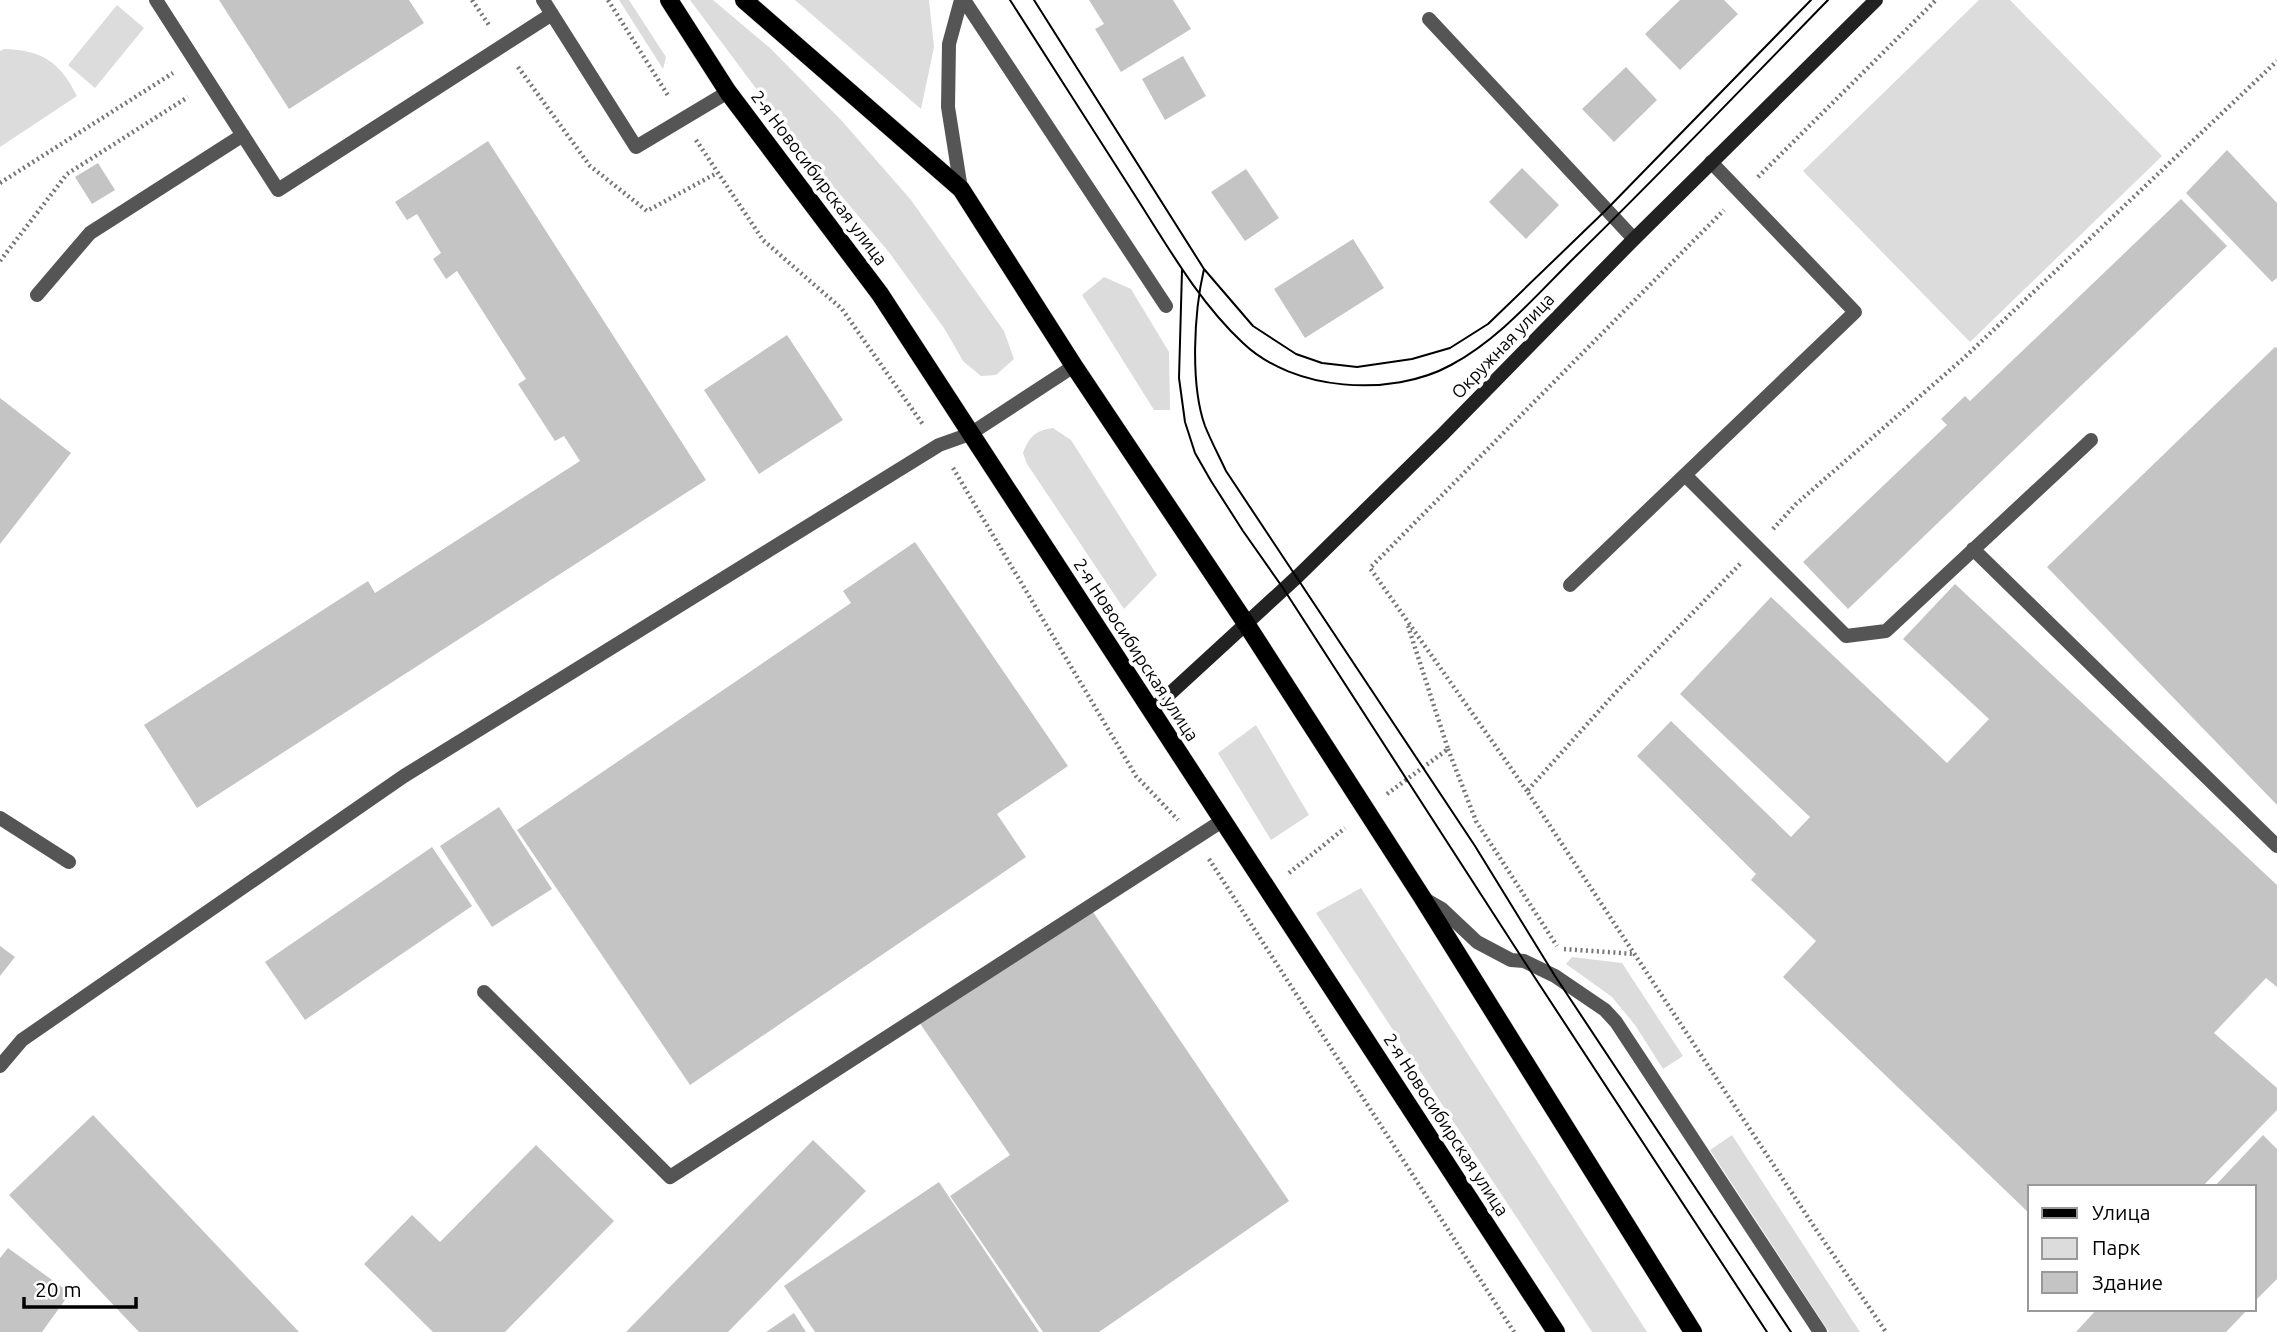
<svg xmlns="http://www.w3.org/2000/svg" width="2277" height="1332" font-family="Ubuntu,sans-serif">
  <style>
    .green { fill: #dcdcdc }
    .building { fill: #c4c4c4 }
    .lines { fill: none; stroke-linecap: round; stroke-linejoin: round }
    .primary-casing { stroke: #dbdbdb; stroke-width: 19 }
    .path { stroke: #777; stroke-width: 4.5; stroke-dasharray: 2 3.5; stroke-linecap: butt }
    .lane { stroke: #555; stroke-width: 14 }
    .street { stroke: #555; stroke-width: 14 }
    .secondary { stroke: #222; stroke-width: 14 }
    .primary { stroke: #000; stroke-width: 18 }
    .tram { stroke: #000; stroke-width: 2 }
    .labels { text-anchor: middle; stroke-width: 7; stroke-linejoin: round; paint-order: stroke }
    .street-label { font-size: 18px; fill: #000; stroke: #fff }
  </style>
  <rect width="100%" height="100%" fill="#fff"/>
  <path class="green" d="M619,0H629L666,57L663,69Z
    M690,0H713L770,48L842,121L911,200L1004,331L1014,359L996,375L981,376L963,361L944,328L888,251L795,141Z
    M795,0H929L934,47L921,109Z
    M1979,0H2010L2162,156L1970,342L1803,171Z
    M117,5L144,28L95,88L68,65Z
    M4,49C42,50 60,62 77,96L0,147V51Z
    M1104,277L1131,289L1169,352L1170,410H1154L1082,295Z
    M1053,428L1071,440L1157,575L1124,609L1027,464L1023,453C1029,437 1036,430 1053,428Z
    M1256,725L1309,815L1271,840L1218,753Z
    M1361,888L1647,1332H1592L1316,913Z
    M1572,957L1622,963L1683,1056L1663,1069L1635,1025L1612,997L1566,964Z
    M1732,1135L1860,1332H1829L1710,1150Z"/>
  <path class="building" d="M219,0H409L424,23L289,109Z
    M1089,0H1173L1191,29L1121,72L1095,29L1104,24Z
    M1680,0H1724L1738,14L1680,70L1645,34Z
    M1183,56L1206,96L1165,120L1142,79Z
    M1626,67L1657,100L1614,142L1582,109Z
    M488,141L706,480L197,808L144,725L368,581L375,593L580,461L564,436L555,441L518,384L526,379L457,271L446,279L433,259L441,253L417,214L407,220L395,202Z
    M2227,150L2277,203V278L2272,282L2186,193Z
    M98,163L115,190L92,204L75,177Z
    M1522,168L1559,205L1526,239L1489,202Z
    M1246,169L1279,218L1245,241L1211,192Z
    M2181,199L2227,246L1848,609L1803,562L1947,425L1941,419L1965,396L1970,401Z
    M1353,239L1384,288L1305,338L1274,289Z
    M787,335L843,420L759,474L704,390Z
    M2275,347L2277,348V805L2047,567Z
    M0,398L71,453L0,544Z
    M915,542L1068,766L997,814L1026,857L690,1085L517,830L851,603L843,591Z
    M1955,584L2277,885V987L2266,978L2214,1033L2277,1088V1110L2202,1187H2030V1214L1783,977L1816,941L1751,880L1756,874L1637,756L1671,721L1791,837L1810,817L1680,694L1771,597L1947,763L1989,719L1903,639Z
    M499,807L552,889L492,927L440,846Z
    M432,847L472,906L305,1020L265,962Z
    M1089,906L1289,1201L1099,1332H1043L950,1196L1010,1155L919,1022Z
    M0,946L15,957L0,976Z
    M93,1115L299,1332H139L9,1195Z
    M2263,1135L2277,1149V1279L2254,1302V1187H2214Z
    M813,1140L866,1191L728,1332H626Z
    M536,1145L614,1221L505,1332H433L364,1264L412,1215L440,1242Z
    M939,1182L1039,1332H815L784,1286Z
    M8,1248L70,1293L42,1332H0V1258Z
    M2097,1309H2248L2226,1332H2076Z
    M794,1313L806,1332H766Z"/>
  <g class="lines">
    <defs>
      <path id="primary" d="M669,0L728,92L880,294L1556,1332
        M744,0L961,189L1074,366L1245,622L1422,897L1693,1332"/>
    </defs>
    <use href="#primary" class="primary-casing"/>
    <path class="path" d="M472,0L489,25
      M608,0L669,97
      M518,67L590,166L647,211L717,173
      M696,140L763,240L842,309L924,426
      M1758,177L1936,0
      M0,183L173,73
      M0,261L67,174L188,97
      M953,468L1136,776L1178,820
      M1773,529L1796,504L1965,357L2277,61
      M1740,564L1617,691L1527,791L1819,1234L1886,1332
      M1448,749L1476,821L1557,946
      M1527,791L1370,568L1724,210
      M1387,794L1448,749L1408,626
      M1209,859L1514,1332
      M1289,873L1345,828
      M1564,949L1635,954"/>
    <path class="lane" d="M156,0L278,190L552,14
      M543,0L636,147L728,92
      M1429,19L1634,239
      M37,295L90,233L243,135
      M1685,475L1846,636L1886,631L2091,440
      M1973,549L2277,846
      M1570,585L1855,312L1711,162
      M0,818L69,862
      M1423,898L1442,909L1477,942L1511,960L1524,961L1555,976L1605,1010L1616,1022L1820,1332
      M484,992L670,1177L1222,821"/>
    <path class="street" d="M964,0L1166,306
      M961,189L948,107L949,44L961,0
      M0,1066L22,1040L404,776L939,445L970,434L1074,366"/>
    <path class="secondary" d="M1151,711L1298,576L1443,434L1634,239L1876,0"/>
    <use href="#primary" class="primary"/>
    <path class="tram" d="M1010,0C1052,66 1094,131 1136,197C1168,247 1199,302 1243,343C1293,391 1391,398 1451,365C1501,338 1538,293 1578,254C1663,171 1745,85 1828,0
      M1034,0L1204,269L1253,326L1296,354L1322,363L1357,367L1412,359L1450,348L1488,324L1606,210L1811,0
      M1204,269C1194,312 1190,384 1205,426C1211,441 1219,456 1226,471L1475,846L1555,976L1791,1332
      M1182,270L1179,378L1185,422L1195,453L1211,481L1243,531L1283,588L1524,961L1767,1332"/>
  </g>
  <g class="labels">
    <g class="street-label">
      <text transform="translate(819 178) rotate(53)" y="6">2-я Новосибирская улица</text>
      <text transform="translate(1503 346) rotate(-46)" y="6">Окружная улица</text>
      <text transform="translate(1136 650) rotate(57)" y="6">2-я Новосибирская улица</text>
      <text transform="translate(1446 1125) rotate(57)" y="6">2-я Новосибирская улица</text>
    </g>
  </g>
  <rect x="2028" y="1185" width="228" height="126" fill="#ffffff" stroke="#999999" stroke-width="2"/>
  <rect x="2042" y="1208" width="35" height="10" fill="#000000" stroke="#999999" stroke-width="2"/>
  <text x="2092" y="1220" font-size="21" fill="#000000">Улица</text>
  <rect x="2042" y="1238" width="35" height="21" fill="#dcdcdc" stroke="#999999" stroke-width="2"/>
  <text x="2092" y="1255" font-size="21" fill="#000000">Парк</text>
  <rect x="2042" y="1272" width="35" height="21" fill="#c4c4c4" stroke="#999999" stroke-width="2"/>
  <text x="2092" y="1290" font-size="21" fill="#000000">Здание</text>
  <path d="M24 1297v10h112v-10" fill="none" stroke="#000000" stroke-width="3.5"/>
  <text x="35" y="1297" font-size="21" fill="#000000" stroke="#ffffff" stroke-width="5" paint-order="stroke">20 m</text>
</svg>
